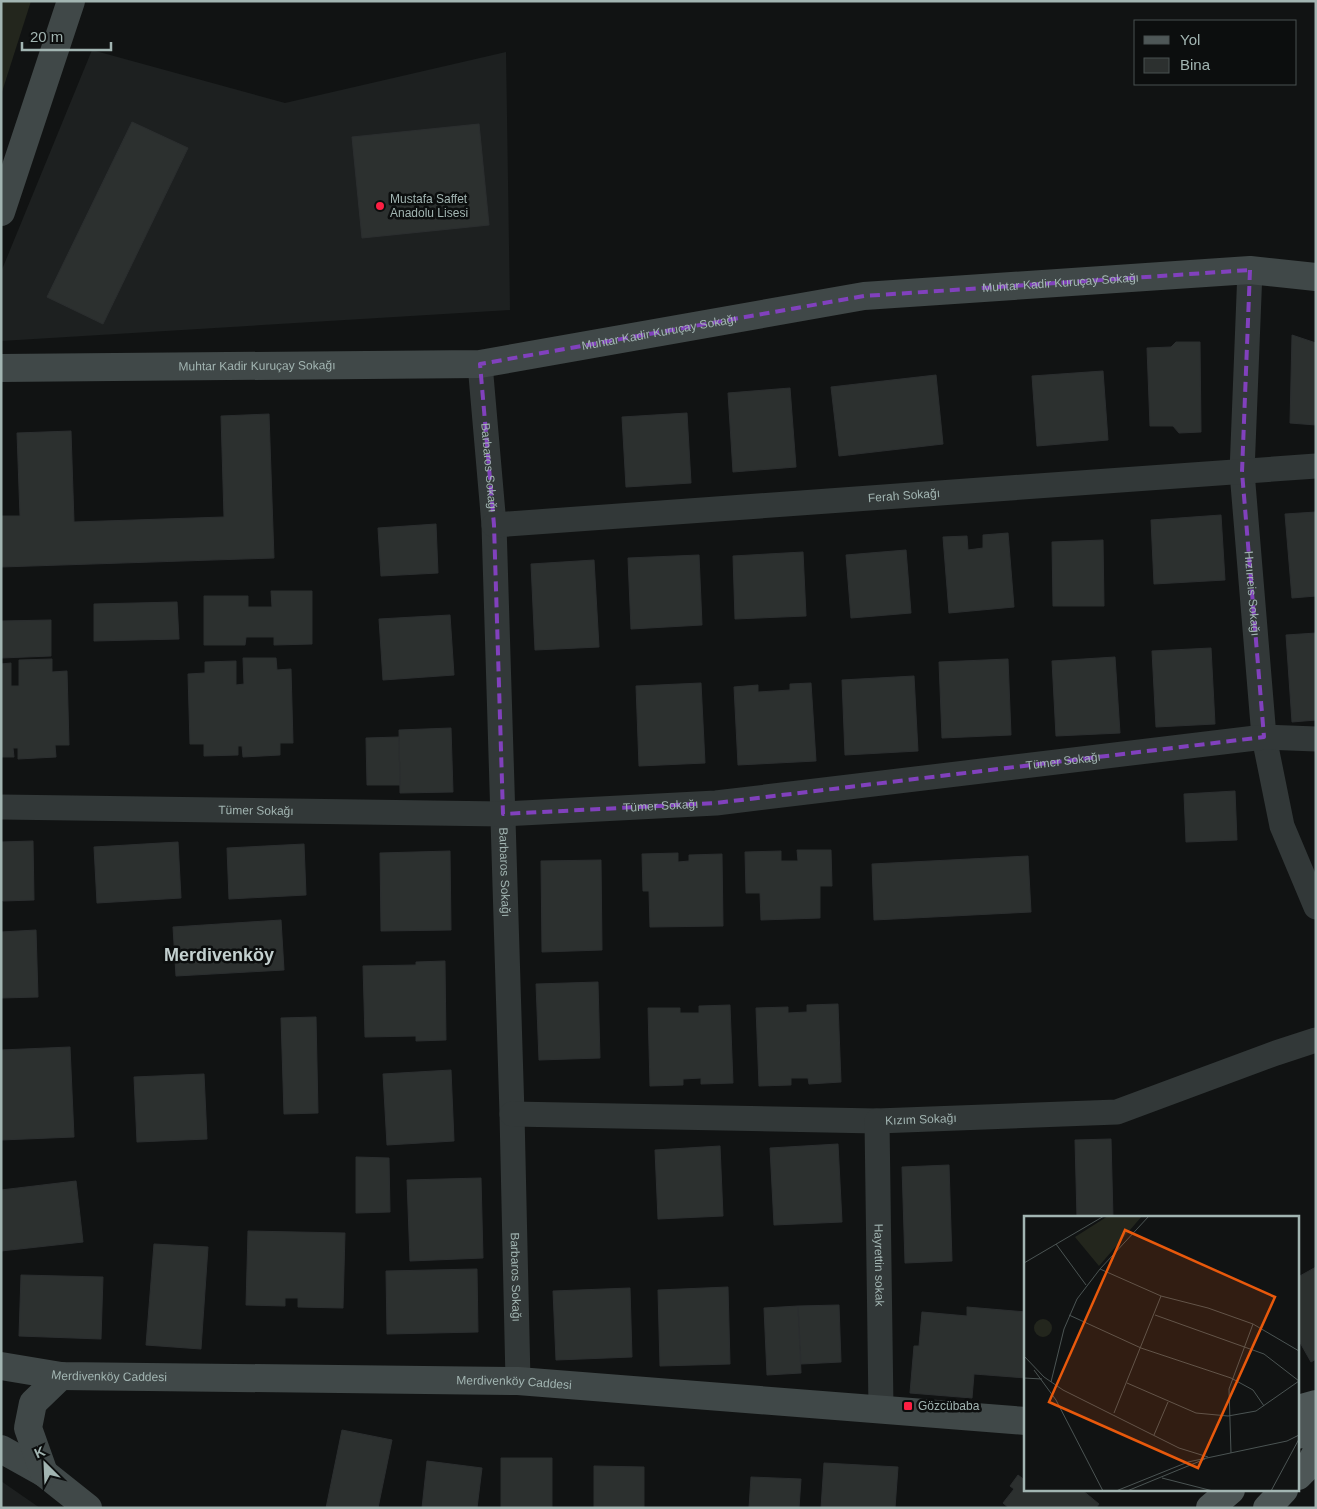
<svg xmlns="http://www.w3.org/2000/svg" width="1317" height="1509" font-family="Arial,sans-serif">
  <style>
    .built { fill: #1d2020 }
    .green { fill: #23261d }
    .building { fill: #2c302f; stroke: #2b2e2f }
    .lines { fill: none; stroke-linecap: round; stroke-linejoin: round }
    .street { stroke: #323838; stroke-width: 25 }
    .secondary { stroke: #404848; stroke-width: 28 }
    .primary { stroke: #4e5757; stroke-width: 28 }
    .marked { fill: none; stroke: #8141bd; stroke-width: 4; stroke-dasharray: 10 6; stroke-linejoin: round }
    .poi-dot { fill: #fd1f43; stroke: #0c0e0e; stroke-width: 2 }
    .labels { text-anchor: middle; stroke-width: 5; stroke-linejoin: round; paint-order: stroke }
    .poi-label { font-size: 12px; fill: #a2b5b2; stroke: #0c0e0e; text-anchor: start }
    .street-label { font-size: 12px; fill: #a2b5b2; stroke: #0c0e0e }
    .district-label { font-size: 18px; font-weight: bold; fill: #c3d0cf; stroke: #0c0e0e }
    .inset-road { fill: none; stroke: #4b5453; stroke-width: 1 }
    .view { fill: #e8590c; fill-opacity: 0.15; stroke: #e8590c; stroke-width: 2.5 }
    .inset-edge { fill: none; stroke: #a2b5b2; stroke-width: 2.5 }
  </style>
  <rect width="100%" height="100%" fill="#111313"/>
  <path class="built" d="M92,50L285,103L506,52L510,310L1,341V272Z
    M1,1481L40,1508H1Z"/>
  <path class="green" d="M1,1H31L1,95Z"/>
  <path class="building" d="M132,122L188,148L103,324L47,297Z
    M479,124L489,225L362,238L352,137Z
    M1292,335L1316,343V425L1290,423Z
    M1176,342H1200L1201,432L1179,433L1173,426H1150L1147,348L1171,347Z
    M1103,371L1108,440L1037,446L1032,376Z
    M936,375L943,444L839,456L831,387Z
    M790,388L796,467L733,472L728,393Z
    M687,413L691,483L626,487L622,417Z
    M269,414L274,558L1,567V516H20L17,433L71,431L74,522L224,517L221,416Z
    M1316,512V596L1292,598L1285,514Z
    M1221,515L1225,580L1154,584L1151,520Z
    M436,524L438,573L381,576L378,528Z
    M1008,533L1014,607L949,613L943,537L967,536L968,550L983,548V535Z
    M1103,540L1104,606H1053L1052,542Z
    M906,550L911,613L851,618L846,555Z
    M803,552L806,616L735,619L733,556Z
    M699,555L702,625L631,629L628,558Z
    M594,560L599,647L535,650L531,564Z
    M271,591H312V644L274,645V637H246L245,645H204V596H248V607H272Z
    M177,602L179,639L94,641V604Z
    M450,615L454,675L383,680L379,619Z
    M51,620V656L1,658V621Z
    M1316,633V720L1292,722L1286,635Z
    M1211,648L1215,724L1156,727L1152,651Z
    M1115,657L1120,733L1056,736L1052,661Z
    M243,658H276L277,670L291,669L293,743H280V755L243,757L242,746H238V755L204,756V744H190L188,674L205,673V662L236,661V685L244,684Z
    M52,659V672L67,671L69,745H55L56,757L18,759V748H13L14,757H1V664L11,663V686H19V660Z
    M1008,659L1011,735L942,738L939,662Z
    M914,676L918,751L845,755L842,680Z
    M701,683L705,763L639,766L636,686Z
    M811,683L816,761L738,765L734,687L758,685V692L790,690V684Z
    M451,728L453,792L400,793L399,730Z
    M399,737L400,785H367L366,738Z
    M1235,791L1237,840L1186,842L1184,794Z
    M33,841L34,900L3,901L1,899V842Z
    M178,842L181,898L97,903L94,847Z
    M304,844L306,895L229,899L227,848Z
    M797,850H831L832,886H820V918L761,920L760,893H746L745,852L781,851V861H798Z
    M450,851L451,930L381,931L380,853Z
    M678,853V862L689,861V855L722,854L723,926L650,927L649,891H643L642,854Z
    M1028,856L1031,912L874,920L872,864Z
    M601,860L602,950L542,952L541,861Z
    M281,920L284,970L176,976L173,927Z
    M36,930L38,997L1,998V932Z
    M445,961L446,1040L416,1041V1036L365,1037L363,966L416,965V962Z
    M598,982L600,1058L539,1060L536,984Z
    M838,1004L841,1082L809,1084L808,1078H791V1085L759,1086L756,1008L788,1007V1013L807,1012V1005Z
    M730,1005L733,1083L701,1084V1078L683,1079V1085L650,1086L648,1008H680V1013H699V1006Z
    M316,1017L318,1113L284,1114L281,1018Z
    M70,1047L74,1137L1,1140V1050Z
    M451,1070L454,1141L387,1145L383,1074Z
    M204,1074L207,1139L137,1142L134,1077Z
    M1111,1139L1113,1218H1077L1075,1140Z
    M838,1144L842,1222L774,1225L770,1148Z
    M720,1146L723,1216L658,1219L655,1150Z
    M356,1157L389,1158L390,1212L356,1213Z
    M949,1165L952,1261L905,1263L902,1167Z
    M481,1178L483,1258L410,1261L407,1180Z
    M76,1181L83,1242L1,1251V1190Z
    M248,1231L345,1233L343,1308L298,1307V1298H285V1306L246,1305Z
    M154,1244L208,1247L201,1349L146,1345Z
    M1316,1267V1359L1311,1362L1298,1339V1277Z
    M477,1269L478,1332L387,1334L386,1271Z
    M21,1275L103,1277L101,1339L19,1336Z
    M728,1287L730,1364L660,1366L658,1290Z
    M630,1288L632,1357L556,1360L553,1291Z
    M839,1305L841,1362L801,1364L798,1306Z
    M798,1306L801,1373L767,1375L764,1308Z
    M967,1307L1026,1312V1378L974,1374L972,1398L910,1393L914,1346H919L922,1312L967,1316Z
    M342,1430L392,1440L378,1508H326Z
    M501,1458H552V1508H501Z
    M427,1461L482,1468L477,1508H422Z
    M824,1463L898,1467L895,1508H821Z
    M594,1466L644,1467V1508H594Z
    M1018,1475L1026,1481V1490H1082L1099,1504L1096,1508H1009L1003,1503L1014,1489L1010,1486Z
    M751,1477L801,1479L799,1508H749Z"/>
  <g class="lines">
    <g class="street">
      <path id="s1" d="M1250,270L1242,472L1264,737L1282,826L1316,907"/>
      <path id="s2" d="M480,364L494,525L512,1114L518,1381"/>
      <path id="s3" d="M494,525L1316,466"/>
      <path id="s4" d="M1,807L503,814L716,803L1264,737L1316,739"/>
      <path id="s5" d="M512,1114L877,1121L1117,1112L1276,1053L1316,1040"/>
      <path id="s6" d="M877,1121L881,1409"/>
    </g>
    <g class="secondary">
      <path d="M1,212L71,1"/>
      <path id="s7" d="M1,368L480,364L864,296L1250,270L1316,277"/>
      <path id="s8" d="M1,1366L61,1376L518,1381L1026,1421"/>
      <path d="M1,1449L44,1473L88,1508"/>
      <path d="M44,1473L28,1428L33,1403L61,1376"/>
    </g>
    <path class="primary" d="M1298,1409L1316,1404
      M1298,1435L1316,1421
      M1298,1476L1310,1464L1316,1453
      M1210,1508L1231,1490
      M1267,1508L1284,1490"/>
  </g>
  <path class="marked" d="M1250,270L1242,472L1264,737L716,803L503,814L494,525L480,364L864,296Z"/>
  <g class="poi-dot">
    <circle cx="380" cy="206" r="5"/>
    <rect x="903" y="1401" width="10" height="10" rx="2.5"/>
  </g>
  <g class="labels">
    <g class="poi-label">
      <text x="390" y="203">Mustafa Saffet<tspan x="390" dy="14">Anadolu Lisesi</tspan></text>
      <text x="918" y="1410">Gözcübaba</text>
    </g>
    <g class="street-label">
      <text dy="4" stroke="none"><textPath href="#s7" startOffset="1066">Muhtar Kadir Kuruçay Sokağı</textPath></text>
      <text dy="4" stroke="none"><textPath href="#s7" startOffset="661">Muhtar Kadir Kuruçay Sokağı</textPath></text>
      <text dy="4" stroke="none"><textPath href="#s7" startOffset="256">Muhtar Kadir Kuruçay Sokağı</textPath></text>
      <text dy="4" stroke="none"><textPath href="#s2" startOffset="104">Barbaros Sokağı</textPath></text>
      <text dy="4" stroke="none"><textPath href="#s3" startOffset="411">Ferah Sokağı</textPath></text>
      <text dy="4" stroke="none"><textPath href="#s1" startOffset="324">Hızırreis Sokağı</textPath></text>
      <text dy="4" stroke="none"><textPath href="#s4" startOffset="1065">Tümer Sokağı</textPath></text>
      <text dy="4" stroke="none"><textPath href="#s4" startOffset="660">Tümer Sokağı</textPath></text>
      <text dy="4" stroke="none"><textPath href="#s4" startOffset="255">Tümer Sokağı</textPath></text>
      <text dy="4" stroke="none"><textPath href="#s2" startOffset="509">Barbaros Sokağı</textPath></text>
      <text dy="4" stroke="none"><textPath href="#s5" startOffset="409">Kızım Sokağı</textPath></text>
      <text dy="4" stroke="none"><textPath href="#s6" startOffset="144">Hayrettin sokak</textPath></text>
      <text dy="4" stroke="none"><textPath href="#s2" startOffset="914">Barbaros Sokağı</textPath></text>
      <text dy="4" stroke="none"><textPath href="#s8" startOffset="109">Merdivenköy Caddesi</textPath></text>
      <text dy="4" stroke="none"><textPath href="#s8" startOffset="514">Merdivenköy Caddesi</textPath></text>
    </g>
    <g class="district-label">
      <text x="219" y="961">Merdivenköy</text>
    </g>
  </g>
  <g transform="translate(1024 1216)">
    <rect width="275" height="275" fill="#111313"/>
    <path d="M84,0H118L75,50L51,21ZM10 112a9 9 0 1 1 18 0a9 9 0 1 1-18 0Z" fill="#23261d"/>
    <path class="inset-road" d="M32,28L62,69M0,47L80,0M76,53L137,80L184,92L229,108L275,135M45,99L117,132L207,162L229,174L240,190M131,99L240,138L275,165M0,140L20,161L39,174L155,232L184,241M10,154L32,184L79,275M0,162L18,163M27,166L40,113L53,83L76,53L125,0M103,167L172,197L204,200L232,195L275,165M90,197L137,80M130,219L144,186M207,237L205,173L229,108M138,262L189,275M92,275L164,246L263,225L275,219M103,275L181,243M247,275L275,223"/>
    <path class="view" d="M101,14L251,81L174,252L25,186Z"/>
    <rect width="275" height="275" class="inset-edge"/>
  </g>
  <rect width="1317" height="1509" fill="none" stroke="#a2b5b2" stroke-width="5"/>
  <rect x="1134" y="20" width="162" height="65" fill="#0c0e0e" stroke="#485150"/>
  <rect x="1144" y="36" width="25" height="8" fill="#4e5757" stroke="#485150"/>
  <text x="1180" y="45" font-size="15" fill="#a2b5b2">Yol</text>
  <rect x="1144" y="58" width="25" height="15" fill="#2c302f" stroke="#485150"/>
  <text x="1180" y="70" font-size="15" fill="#a2b5b2">Bina</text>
  <g transform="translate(45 1464) rotate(336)" stroke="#0c0e0e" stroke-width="4" paint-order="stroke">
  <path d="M0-4L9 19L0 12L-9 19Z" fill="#a2b5b2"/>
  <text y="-8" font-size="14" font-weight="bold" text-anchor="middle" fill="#a2b5b2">K</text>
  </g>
  <path d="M22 42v8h89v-8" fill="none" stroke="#a2b5b2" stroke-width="2.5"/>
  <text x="30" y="42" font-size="15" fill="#a2b5b2" stroke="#0c0e0e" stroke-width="4" paint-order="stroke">20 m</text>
</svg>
